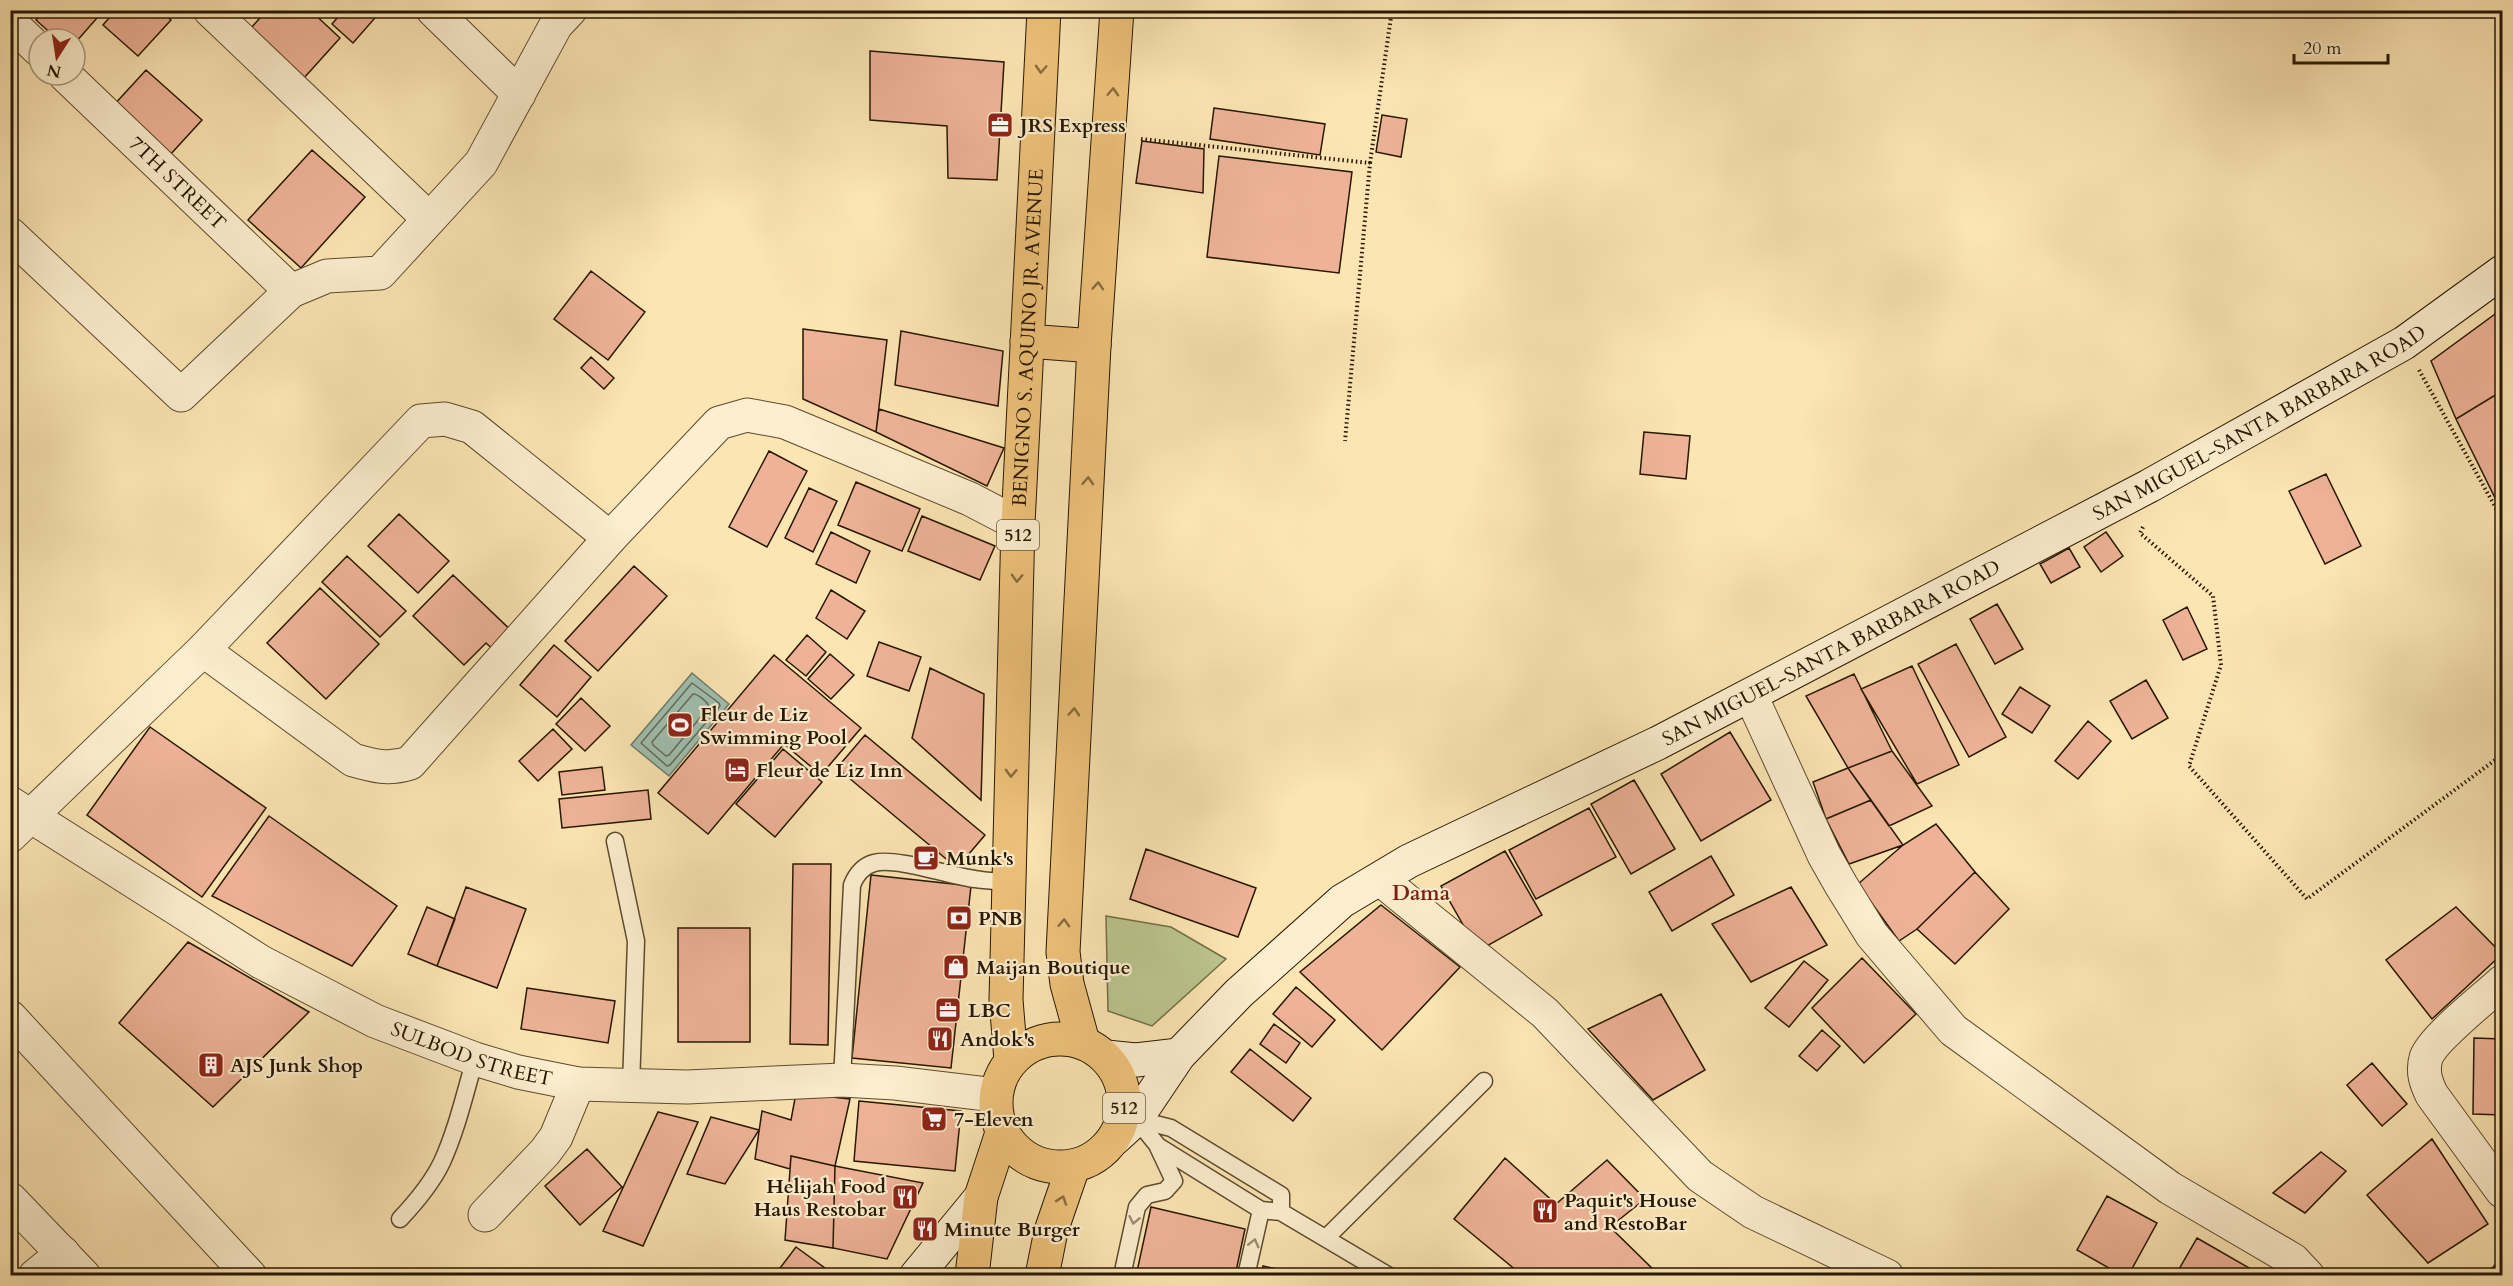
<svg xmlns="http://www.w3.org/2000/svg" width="2513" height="1286" font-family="Cardo,serif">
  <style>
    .green { fill: #bcc58e; stroke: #726e48; stroke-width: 1.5 }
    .water { fill: #9fbfaf; stroke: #6f7c69; stroke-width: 1.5 }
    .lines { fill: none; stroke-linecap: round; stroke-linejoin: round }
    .shore { stroke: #636b58; stroke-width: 1.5 }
    .building { fill: #eeb397; stroke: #271701; stroke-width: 1.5 }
    .service-casing { stroke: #5c4a2e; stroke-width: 19 }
    .minor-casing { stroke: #5c4a2e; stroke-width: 35 }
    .tertiary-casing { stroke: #5c4a2e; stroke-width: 35 }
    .secondary-casing { stroke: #271701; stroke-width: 35 }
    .primary-casing { stroke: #271701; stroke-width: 35 }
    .path { stroke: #271701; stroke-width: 4; stroke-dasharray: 1.5 3; stroke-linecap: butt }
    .service { stroke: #fceece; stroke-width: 16 }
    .minor { stroke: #fceece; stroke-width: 33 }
    .tertiary { stroke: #fceece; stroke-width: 33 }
    .secondary { stroke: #fceece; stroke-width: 33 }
    .primary { stroke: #eec27a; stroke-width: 33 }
    .oneway { stroke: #8a6c3e }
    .oneway2 { stroke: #9c8d72 }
    .labels { text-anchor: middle; stroke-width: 4.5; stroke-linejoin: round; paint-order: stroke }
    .shield { fill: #fceece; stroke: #67583e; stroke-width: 1.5 }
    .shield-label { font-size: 18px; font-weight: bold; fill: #271701 }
    .poi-label { font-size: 20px; font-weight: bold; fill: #271701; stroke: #fceece; text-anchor: start }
    .street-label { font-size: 20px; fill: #271701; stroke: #fceece }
    .neighbourhood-label { font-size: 21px; font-weight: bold; fill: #7a1f14; stroke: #fceece }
  </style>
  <rect width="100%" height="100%" fill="#fbe5b3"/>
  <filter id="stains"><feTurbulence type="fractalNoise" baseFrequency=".00333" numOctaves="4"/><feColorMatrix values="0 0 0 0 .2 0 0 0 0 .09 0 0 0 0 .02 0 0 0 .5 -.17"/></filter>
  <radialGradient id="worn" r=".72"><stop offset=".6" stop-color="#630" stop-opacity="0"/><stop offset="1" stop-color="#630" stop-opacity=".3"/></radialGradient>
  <path class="green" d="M1106,916L1171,927L1226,959L1152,1026L1108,1011Z"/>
  <path class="water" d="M692,673L729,704L669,776L631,745Z"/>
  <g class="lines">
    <path class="shore" d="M692,683L719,703L720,706L670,765L667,766L641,743Z
      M693,694C698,694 708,702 709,707L669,755L666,756L653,745L652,742Z"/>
  </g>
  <path class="building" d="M44,10H104L75,43V39H57L36,20Z
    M116,10H160L171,20L138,56L103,25Z
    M267,10H310L340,38L304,78L250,29Z
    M344,10H381V11L353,43L332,24Z
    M870,51L1004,62L997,180L948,178L947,126L870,120Z
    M146,70L202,120L169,156L113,106Z
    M1214,108L1325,124L1320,155L1210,139Z
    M1382,115L1407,119L1401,157L1376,152Z
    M1142,141L1204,149L1203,193L1136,183Z
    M312,150L365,197L301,268L248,220Z
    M1219,156L1352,172L1339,273L1207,257Z
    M591,271L645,312L608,360L554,319Z
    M2502,309V391L2456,419L2431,361Z
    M803,329L887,340L876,432L803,399Z
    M901,331L1003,351L998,406L895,385Z
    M591,357L614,378L604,389L581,368Z
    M2502,391V512L2456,419Z
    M879,409L1004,448L987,486L876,432Z
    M1644,432L1690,436L1686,479L1640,474Z
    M769,451L807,471L767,547L729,527Z
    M2326,474L2361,546L2325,564L2289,491Z
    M856,482L920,509L902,551L838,525Z
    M809,488L837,501L813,552L785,538Z
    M399,514L449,561L418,593L368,546Z
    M922,516L995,546L980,580L908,551Z
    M831,532L870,551L856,583L816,564Z
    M2106,532L2123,556L2101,572L2084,547Z
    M2069,548L2080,567L2051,583L2040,564Z
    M347,556L406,611L380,637L322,582Z
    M634,566L667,596L598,671L565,641Z
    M453,575L518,637L500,656L486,643L464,665L413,616Z
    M320,588L379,644L326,699L267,643Z
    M831,590L865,611L847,639L816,618Z
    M1997,604L2023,649L1995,664L1970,619Z
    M2187,607L2207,649L2183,660L2163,620Z
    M807,635L826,652L806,676L786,660Z
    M879,642L921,657L909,691L867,676Z
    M1956,644L2006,737L1969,757L1918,664Z
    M554,645L591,677L557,717L520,685Z
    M830,654L854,675L831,699L808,679Z
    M774,655L861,728L821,775L784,744L708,834L658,793Z
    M1912,666L1959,765L1917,784L1861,689Z
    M930,668L984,694L981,800L912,738Z
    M1854,674L1892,751L1848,768L1806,696Z
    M2146,680L2168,718L2132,739L2110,701Z
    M2020,687L2050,706L2032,733L2002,714Z
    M581,698L610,726L585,751L556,724Z
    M2088,721L2111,741L2078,779L2055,761Z
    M150,727L266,808L202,897L87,815Z
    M553,729L572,749L538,781L519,761Z
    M1730,732L1771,800L1701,841L1661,774Z
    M865,735L985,835L957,868L837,768Z
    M783,749L822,782L775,837L736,804Z
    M1892,751L1932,806L1889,826L1848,768Z
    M602,767L605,790L562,795L559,772Z
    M1848,768L1871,800L1826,819L1813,782Z
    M1634,780L1675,849L1631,874L1591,804Z
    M648,790L651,819L562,828L559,799Z
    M1871,800L1903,845L1849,864L1826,819Z
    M1589,808L1616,857L1536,899L1509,850Z
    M269,816L397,906L352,966L212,896Z
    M1936,824L1975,872L1917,929L1899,941L1858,884L1903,845Z
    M1146,849L1256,888L1238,937L1130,899Z
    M1505,851L1542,915L1478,951L1441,886Z
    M1711,856L1734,895L1672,931L1649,892Z
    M793,864H831L828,1045L790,1044Z
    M1975,872L2009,909L1955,964L1917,929Z
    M871,875L971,886L951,1068L852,1058Z
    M466,887L526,909L497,988L437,966Z
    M1791,887L1827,945L1751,982L1712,924Z
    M1381,905L1460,967L1382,1050L1300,972Z
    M427,907L455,919L437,966L408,954Z
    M2456,907L2502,954L2432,1019L2386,960Z
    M678,928H750V1042H678Z
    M188,942L309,1012L213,1107L119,1023Z
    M1862,958L1916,1014L1864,1063L1812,1008Z
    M1804,961L1828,980L1789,1027L1765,1008Z
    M1296,987L1335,1020L1312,1047L1273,1014Z
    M527,988L615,1001L608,1043L521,1029Z
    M1661,994L1705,1070L1653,1100L1588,1029Z
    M1274,1024L1300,1043L1286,1063L1260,1044Z
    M1822,1030L1840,1046L1817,1071L1799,1056Z
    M2474,1038L2502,1039V1115L2473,1114Z
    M1250,1049L1311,1098L1293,1121L1231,1072Z
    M2372,1063L2407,1104L2382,1126L2347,1085Z
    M796,1093L850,1099L835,1166L791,1156L790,1169L755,1159L762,1111L791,1120Z
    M859,1101L961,1111L955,1171L854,1161Z
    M658,1112L698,1122L643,1246L603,1231Z
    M711,1117L759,1130L725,1184L687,1174Z
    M2432,1139L2488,1224L2428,1263L2367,1195Z
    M587,1149L622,1187L580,1225L545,1186Z
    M2321,1152L2346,1171L2305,1213L2273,1193Z
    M791,1156L835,1166L833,1248L785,1240Z
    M1505,1158L1556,1204L1607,1160L1645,1199L1610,1227L1660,1276H1523L1454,1219Z
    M835,1166L923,1183L887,1259L833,1248Z
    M2107,1196L2157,1223L2128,1276H2123L2077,1250Z
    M1151,1207L1245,1229L1235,1276H1136Z
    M2197,1238L2263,1276H2175Z
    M796,1247L836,1276H774Z
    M2502,1256V1276H2486Z
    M1263,1266L1310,1276H1261Z"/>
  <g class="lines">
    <defs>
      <path id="service" d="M615,841L636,941L631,1086
        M842,1080L852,885C856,875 863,866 874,863C896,857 951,876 975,879C986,881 997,881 1008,882
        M1136,1119L1171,1128L1281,1195V1212L1389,1276
        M1136,1119L1158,1146L1261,1210L1281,1212
        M400,1219C416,1202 432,1183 442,1162C457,1129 465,1093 475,1059
        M1326,1238L1484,1081
        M1122,1276L1137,1207L1147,1195L1165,1191L1174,1181L1158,1147
        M1246,1276L1261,1210"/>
      <g id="minor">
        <path d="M210,10L429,219"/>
        <path d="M433,10L519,94"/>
        <path d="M10,22L39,50"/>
        <path id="s1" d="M65,75L291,291"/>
        <path d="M10,234L181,395L291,291L327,276L380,273L481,163L556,25L570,10"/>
        <path d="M203,650L353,760C374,766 388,770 410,763L610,538L719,423L747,415L785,422L970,499L1018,524"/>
        <path d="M1751,696L1824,855L1841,885L1872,935L1953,1030L2170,1188L2293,1260L2308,1276"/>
        <path d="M10,836L203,650L421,421L445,419L472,427L610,538"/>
        <path d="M1380,879L1545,1013L1700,1176L1753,1212L1887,1276"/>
        <path d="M2502,982C2485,998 2432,1039 2426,1058C2422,1072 2426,1083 2432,1095L2502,1191"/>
        <path d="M10,1017L250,1276"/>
        <path d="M10,1199L84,1276"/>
        <path d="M485,1215L545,1152L556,1137L578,1084"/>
        <path d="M35,1276L63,1253"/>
      </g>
      <g id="tertiary">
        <path id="s2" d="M10,803L261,962L375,1021L475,1059L518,1072L578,1084L687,1087L842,1080L895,1083L995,1095"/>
      </g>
      <g id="secondary">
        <path d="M1106,1057L1136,1060L1179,1055"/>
        <path id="s3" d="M1114,1139L1136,1119L1179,1055L1239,993L1342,901L1409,861L1658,743L2149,486L2404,343L2502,272"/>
        <path d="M916,1276L981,1197"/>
      </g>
      <g id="primary">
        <path d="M1027,341L1094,346"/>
        <circle cx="1060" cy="1103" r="64"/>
        <path d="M1083,1042L1067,984L1063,952L1094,346L1117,10"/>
        <path id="s4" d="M1011,1060L1006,1000L1018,524L1044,10"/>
        <path d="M972,1276L981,1197L1002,1133"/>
        <path d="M1042,1276L1051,1231L1073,1167"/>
      </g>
    </defs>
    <use href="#service" class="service-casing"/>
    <use href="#minor" class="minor-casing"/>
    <use href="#tertiary" class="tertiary-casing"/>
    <use href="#secondary" class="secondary-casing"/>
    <use href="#primary" class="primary-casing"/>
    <path class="path" d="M1141,139L1370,163L1345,441
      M1370,163L1392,10
      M2419,370L2502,519
      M2143,527L2140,533L2213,596L2221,665L2189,766L2307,899L2502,755"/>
    <use href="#service" class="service"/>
    <use href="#minor" class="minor"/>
    <use href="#tertiary" class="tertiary"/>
    <use href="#secondary" class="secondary"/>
    <use href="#primary" class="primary"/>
  </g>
  <defs><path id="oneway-chevron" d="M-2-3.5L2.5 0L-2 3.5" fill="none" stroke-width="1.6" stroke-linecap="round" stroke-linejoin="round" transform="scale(1.5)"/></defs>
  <g class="oneway">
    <use href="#oneway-chevron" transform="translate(1041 69) rotate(93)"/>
    <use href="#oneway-chevron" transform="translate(1113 92) rotate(-87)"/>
    <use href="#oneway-chevron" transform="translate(1098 286) rotate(-86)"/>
    <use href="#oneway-chevron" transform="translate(1088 481) rotate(-87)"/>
    <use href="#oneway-chevron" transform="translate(1017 578) rotate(92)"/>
    <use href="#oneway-chevron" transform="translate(1074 712) rotate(-87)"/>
    <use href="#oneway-chevron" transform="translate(1011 773) rotate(92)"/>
    <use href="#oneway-chevron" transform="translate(1064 923) rotate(-88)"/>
    <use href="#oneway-chevron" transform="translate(1062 1200) rotate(-71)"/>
  </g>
  <g class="oneway2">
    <use href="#oneway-chevron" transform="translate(1134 1220) rotate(102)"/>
    <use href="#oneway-chevron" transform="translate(1254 1243) rotate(-76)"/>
  </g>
  <defs>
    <symbol id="office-square" viewBox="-11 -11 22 22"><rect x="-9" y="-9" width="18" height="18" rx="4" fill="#8f2418" stroke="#fceece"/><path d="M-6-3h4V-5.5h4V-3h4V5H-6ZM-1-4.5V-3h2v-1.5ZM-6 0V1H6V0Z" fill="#fff"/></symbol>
    <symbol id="stadium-square" viewBox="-11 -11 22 22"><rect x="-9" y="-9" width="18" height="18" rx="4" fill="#8f2418" stroke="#fceece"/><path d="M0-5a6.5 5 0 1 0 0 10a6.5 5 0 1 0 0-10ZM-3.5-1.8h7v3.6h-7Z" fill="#fff"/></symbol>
    <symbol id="hotel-square" viewBox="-11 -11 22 22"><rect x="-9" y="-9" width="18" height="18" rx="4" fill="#8f2418" stroke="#fceece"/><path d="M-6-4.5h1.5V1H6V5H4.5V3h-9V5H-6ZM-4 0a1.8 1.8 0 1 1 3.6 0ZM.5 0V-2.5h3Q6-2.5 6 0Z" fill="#fff"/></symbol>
    <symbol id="cafe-square" viewBox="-11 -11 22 22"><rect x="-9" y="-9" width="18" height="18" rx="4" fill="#8f2418" stroke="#fceece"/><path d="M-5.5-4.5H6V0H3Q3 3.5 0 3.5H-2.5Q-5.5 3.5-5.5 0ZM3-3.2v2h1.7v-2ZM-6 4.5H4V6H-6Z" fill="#fff"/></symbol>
    <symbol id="bank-square" viewBox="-11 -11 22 22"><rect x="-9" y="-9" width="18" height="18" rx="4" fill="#8f2418" stroke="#fceece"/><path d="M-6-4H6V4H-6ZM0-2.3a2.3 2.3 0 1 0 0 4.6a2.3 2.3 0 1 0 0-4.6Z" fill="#fff"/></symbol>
    <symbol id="shop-square" viewBox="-11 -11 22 22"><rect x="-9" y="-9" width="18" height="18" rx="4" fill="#8f2418" stroke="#fceece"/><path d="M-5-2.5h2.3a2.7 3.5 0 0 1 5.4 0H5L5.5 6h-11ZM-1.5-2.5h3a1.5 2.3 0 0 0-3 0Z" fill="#fff"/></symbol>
    <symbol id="restaurant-square" viewBox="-11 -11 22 22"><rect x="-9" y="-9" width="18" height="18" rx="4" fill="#8f2418" stroke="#fceece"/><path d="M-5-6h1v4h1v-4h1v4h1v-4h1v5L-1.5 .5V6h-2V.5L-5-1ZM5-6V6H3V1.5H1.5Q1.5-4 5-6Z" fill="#fff"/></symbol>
    <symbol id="building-square" viewBox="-11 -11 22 22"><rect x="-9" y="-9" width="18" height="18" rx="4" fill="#8f2418" stroke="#fceece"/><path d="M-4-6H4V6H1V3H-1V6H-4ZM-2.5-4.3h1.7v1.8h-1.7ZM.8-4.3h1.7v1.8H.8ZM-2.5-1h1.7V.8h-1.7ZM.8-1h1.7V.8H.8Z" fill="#fff"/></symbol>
    <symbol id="supermarket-square" viewBox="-11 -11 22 22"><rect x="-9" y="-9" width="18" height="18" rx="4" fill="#8f2418" stroke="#fceece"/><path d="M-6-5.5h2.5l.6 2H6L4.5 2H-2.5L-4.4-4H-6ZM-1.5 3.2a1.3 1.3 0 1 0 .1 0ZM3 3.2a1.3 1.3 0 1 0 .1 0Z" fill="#fff"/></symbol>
  </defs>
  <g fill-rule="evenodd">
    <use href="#office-square" x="985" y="110" width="30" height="30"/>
    <use href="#stadium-square" x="665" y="710" width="30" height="30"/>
    <use href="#hotel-square" x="722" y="755" width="30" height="30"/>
    <use href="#cafe-square" x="911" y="843" width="30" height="30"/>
    <use href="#bank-square" x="944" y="903" width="30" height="30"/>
    <use href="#shop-square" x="941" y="952" width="30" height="30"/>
    <use href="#office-square" x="933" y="995" width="30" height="30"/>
    <use href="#restaurant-square" x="925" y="1024" width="30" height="30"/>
    <use href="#building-square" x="196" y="1050" width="30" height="30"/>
    <use href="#supermarket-square" x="919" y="1104" width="30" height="30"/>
    <use href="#restaurant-square" x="890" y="1182" width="30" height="30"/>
    <use href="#restaurant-square" x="1530" y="1196" width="30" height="30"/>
    <use href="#restaurant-square" x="910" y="1214" width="30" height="30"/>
  </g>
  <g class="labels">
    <g class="shield">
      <rect x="997" y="520" width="42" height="30" rx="4.5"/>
      <rect x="1103" y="1093" width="42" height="30" rx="4.5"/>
    </g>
    <g class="shield-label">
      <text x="1018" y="541">512</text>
      <text x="1124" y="1114">512</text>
    </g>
    <g class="poi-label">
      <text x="1020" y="132">JRS Express</text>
      <text x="700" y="721">Fleur de Liz<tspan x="700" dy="23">Swimming Pool</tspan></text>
      <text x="756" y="777">Fleur de Liz Inn</text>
      <text x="946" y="865">Munk's</text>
      <text x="978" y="925">PNB</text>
      <text x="976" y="974">Maijan Boutique</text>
      <text x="968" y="1017">LBC</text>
      <text x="960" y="1046">Andok's</text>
      <text x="230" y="1072">AJS Junk Shop</text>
      <text x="954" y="1126">7-Eleven</text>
      <text x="886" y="1193" text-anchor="end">Helijah Food<tspan x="886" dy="23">Haus Restobar</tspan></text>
      <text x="1564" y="1207">Paquit's House<tspan x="1564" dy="23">and RestoBar</tspan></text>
      <text x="944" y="1236">Minute Burger</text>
    </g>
    <g class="street-label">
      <text dy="7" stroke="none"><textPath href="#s1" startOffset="156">7TH STREET</textPath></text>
      <text dy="7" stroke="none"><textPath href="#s4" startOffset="723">BENIGNO S. AQUINO JR. AVENUE</textPath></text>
      <text dy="7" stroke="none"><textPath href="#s3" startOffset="1366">SAN MIGUEL-SANTA BARBARA ROAD</textPath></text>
      <text dy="7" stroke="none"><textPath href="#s3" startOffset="880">SAN MIGUEL-SANTA BARBARA ROAD</textPath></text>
      <text dy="7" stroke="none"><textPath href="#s2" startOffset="528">SULBOD STREET</textPath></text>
    </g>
    <g class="neighbourhood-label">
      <text x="1421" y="900">Dama</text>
    </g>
  </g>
  <rect width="2513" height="1286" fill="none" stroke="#fbe5b3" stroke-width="36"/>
  <rect x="12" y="12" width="2489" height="1262" fill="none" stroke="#271701" stroke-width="3"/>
  <rect x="18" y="18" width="2477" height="1250" fill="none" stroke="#271701" stroke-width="1.5"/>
  <g transform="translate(57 57) rotate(192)"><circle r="28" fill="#fceece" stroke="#a7987c" stroke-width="1.5"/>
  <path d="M0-4.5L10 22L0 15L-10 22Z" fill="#8f2418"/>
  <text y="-9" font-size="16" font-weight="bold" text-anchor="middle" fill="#271701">N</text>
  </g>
  <path d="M2294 54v9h94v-9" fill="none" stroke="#271701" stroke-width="3"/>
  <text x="2303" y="54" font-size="18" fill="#271701" stroke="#fceece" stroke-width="4.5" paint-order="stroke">20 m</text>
  <rect width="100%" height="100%" filter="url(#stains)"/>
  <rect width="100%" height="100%" fill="url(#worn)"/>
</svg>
